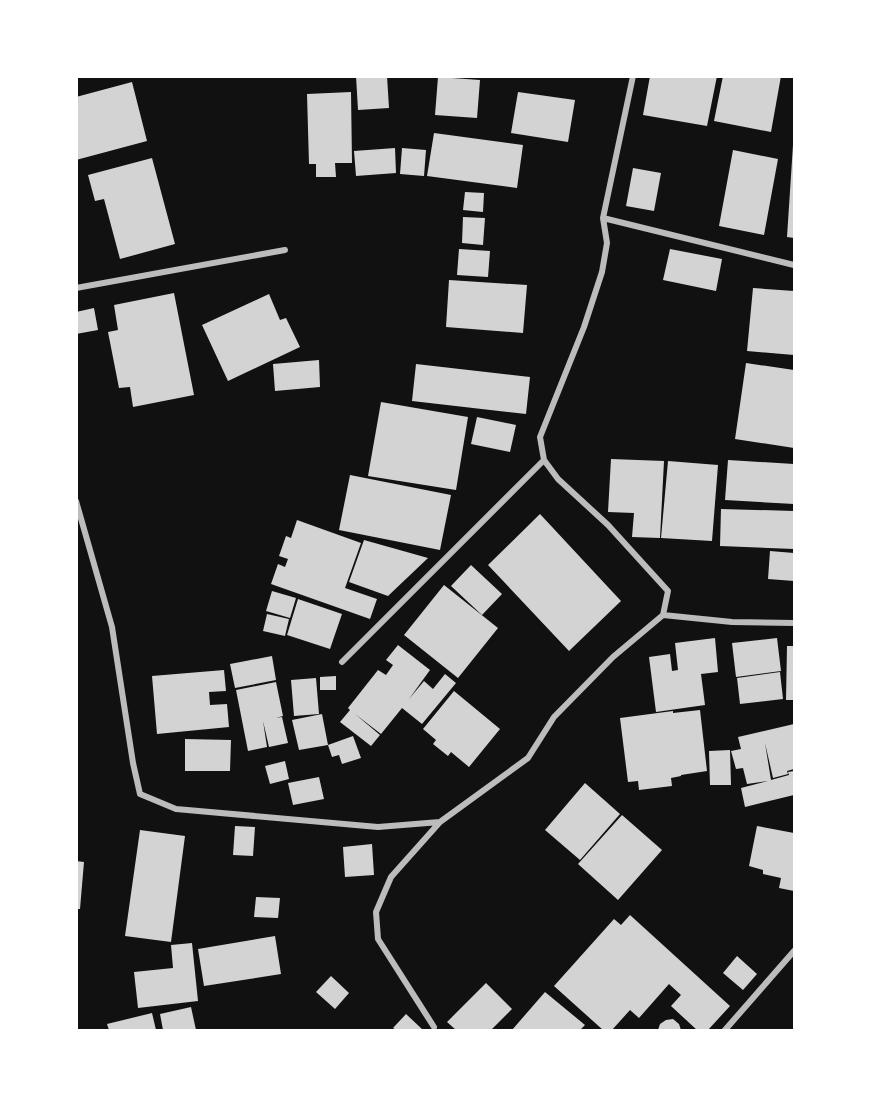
<svg xmlns="http://www.w3.org/2000/svg" width="871" height="1107" font-family="'Roboto Serif',serif">
  <style>
    .building { fill: #d3d3d3 }
    .lines { fill: none; stroke-linecap: round; stroke-linejoin: round }
    .minor { stroke: #bcbcbc; stroke-width: 6 }
  </style>
  <rect width="100%" height="100%" fill="#111"/>
  <path class="building" d="M356,76H387L389,108L358,110Z
    M650,76H717L707,126L643,115Z
    M723,76H781L771,132L714,121Z
    M438,77L480,80L477,118L435,115Z
    M132,82L147,141L76,160V97Z
    M351,92L352,163H335L336,177H316V164H309L307,94Z
    M518,92L575,100L568,142L511,133Z
    M434,133L523,145L517,188L427,176Z
    M793,145L794,146V238L787,237Z
    M395,148L396,173L356,176L354,151Z
    M402,148L426,150L424,176L400,174Z
    M733,150L778,159L764,235L719,226Z
    M152,158L175,244L120,259L104,199L95,201L88,175Z
    M633,168L661,173L654,211L626,206Z
    M465,192L484,193L483,212L463,210Z
    M463,217L485,218L483,245L462,243Z
    M459,249L490,251L488,277L457,275Z
    M670,249L722,259L716,291L663,280Z
    M449,280L527,285L523,333L446,327Z
    M753,288L794,291V355L747,351Z
    M174,293L194,395L133,407L130,387L119,388L108,332L118,330L114,305Z
    M269,294L280,320L286,318L300,347L228,381L202,325Z
    M94,308L98,330L76,334V312Z
    M319,360L320,387L275,391L273,364Z
    M746,363L794,370V448L735,439Z
    M416,364L530,377L526,414L412,401Z
    M381,402L468,417L456,490L368,476Z
    M477,417L516,425L510,452L471,444Z
    M611,459L664,461L660,538L632,537L634,513L608,512Z
    M728,460L794,464V504L725,500Z
    M668,461L718,465L712,541L661,538Z
    M350,475L451,495L440,550L339,530Z
    M721,509L794,511V549L720,546Z
    M540,514L621,601L569,651L488,565Z
    M297,520L361,543L345,588L377,599L370,619L271,584L278,564L285,567L288,559L279,556L286,536L291,538Z
    M364,540L428,558L388,596L349,582Z
    M770,551L794,553V581L768,579Z
    M471,565L502,594L482,615L451,586Z
    M444,585L498,628L458,678L404,635Z
    M272,591L296,598L290,618L266,611Z
    M298,599L342,614L330,649L287,635Z
    M267,614L289,619L285,636L263,631Z
    M715,638L718,672L701,674L705,705L656,712L649,657L670,654L672,671L678,670L675,643Z
    M777,638L781,671L736,677L732,643Z
    M398,645L430,670L409,699L424,681L433,689L445,674L456,683L422,724L402,708L381,734L355,714L380,735L371,746L340,722L350,710L348,708L378,670L386,675L393,665L386,660Z
    M787,646H794V700H786Z
    M272,656L276,680L235,688L230,664Z
    M224,670L226,691L209,692L210,705L227,704L229,727L157,734L152,676Z
    M780,672L783,699L740,704L737,678Z
    M336,676V690H320V677Z
    M316,678L319,714L294,716L291,680Z
    M276,682L283,716L276,718L282,717L288,743L269,747L263,721L267,747L248,751L236,690Z
    M454,691L500,729L469,767L451,752L448,756L433,744L436,740L423,729Z
    M700,710L707,771L681,775V776L671,778L672,786L639,790L638,781L628,782L620,718L673,711V713Z
    M322,714L328,745L299,750L292,720Z
    M794,724V769L787,771L788,774L773,778L765,743L771,780L789,775L788,772L794,771V795L745,807L741,788L768,781L747,784L743,768L736,769L731,751L741,749L738,737Z
    M353,736L361,758L342,764L339,755L332,757L328,745Z
    M185,739L231,740L230,771H185Z
    M730,750L731,785H710L709,751Z
    M285,761L289,779L270,784L265,766Z
    M319,777L324,799L293,805L288,783Z
    M585,783L620,814L580,860L545,830Z
    M622,815L662,850L618,900L578,864Z
    M235,826L255,827L253,856L233,855Z
    M757,826L794,833V891L779,888L781,878L763,874V870L749,866Z
    M140,830L185,836L171,942L125,936Z
    M372,844L374,875L345,877L343,847Z
    M76,861L84,862L80,909H76Z
    M256,897L280,898L278,918L254,917Z
    M630,915L730,1006L708,1030H697L671,1006L681,995L669,984L639,1018L630,1010L612,1030H603L554,986L614,919L621,925Z
    M275,936L281,974L204,986L198,949Z
    M192,943L198,1001L138,1008L134,972L173,968L171,945Z
    M737,956L757,974L743,990L723,973Z
    M331,976L349,993L335,1009L316,992Z
    M486,983L512,1009L491,1030H456L447,1022Z
    M545,992L585,1025L580,1030H512Z
    M191,1007L196,1030H163L160,1014Z
    M152,1013L156,1030H109L107,1024Z
    M406,1014L423,1030H396L393,1028Z
    M673,1019L679,1024L681,1030H658L660,1024L666,1020Z"/>
  <g class="lines">
    <path class="minor" d="M603,218L794,265
      M76,288L285,250
      M76,501L112,627L133,763L140,794L176,809L378,827L440,822
      M663,615L732,622L794,623
      M342,662L544,460
      M434,1027L378,939L376,912L391,877L440,822L528,758L554,717L613,657L663,615L668,591L608,525L558,479L544,460L540,437L584,327L602,272L607,243L603,218L633,76
      M725,1030L794,951"/>
  </g>
  <rect width="871" height="1107" fill="none" stroke="#ffffff" stroke-width="156"/>
</svg>
